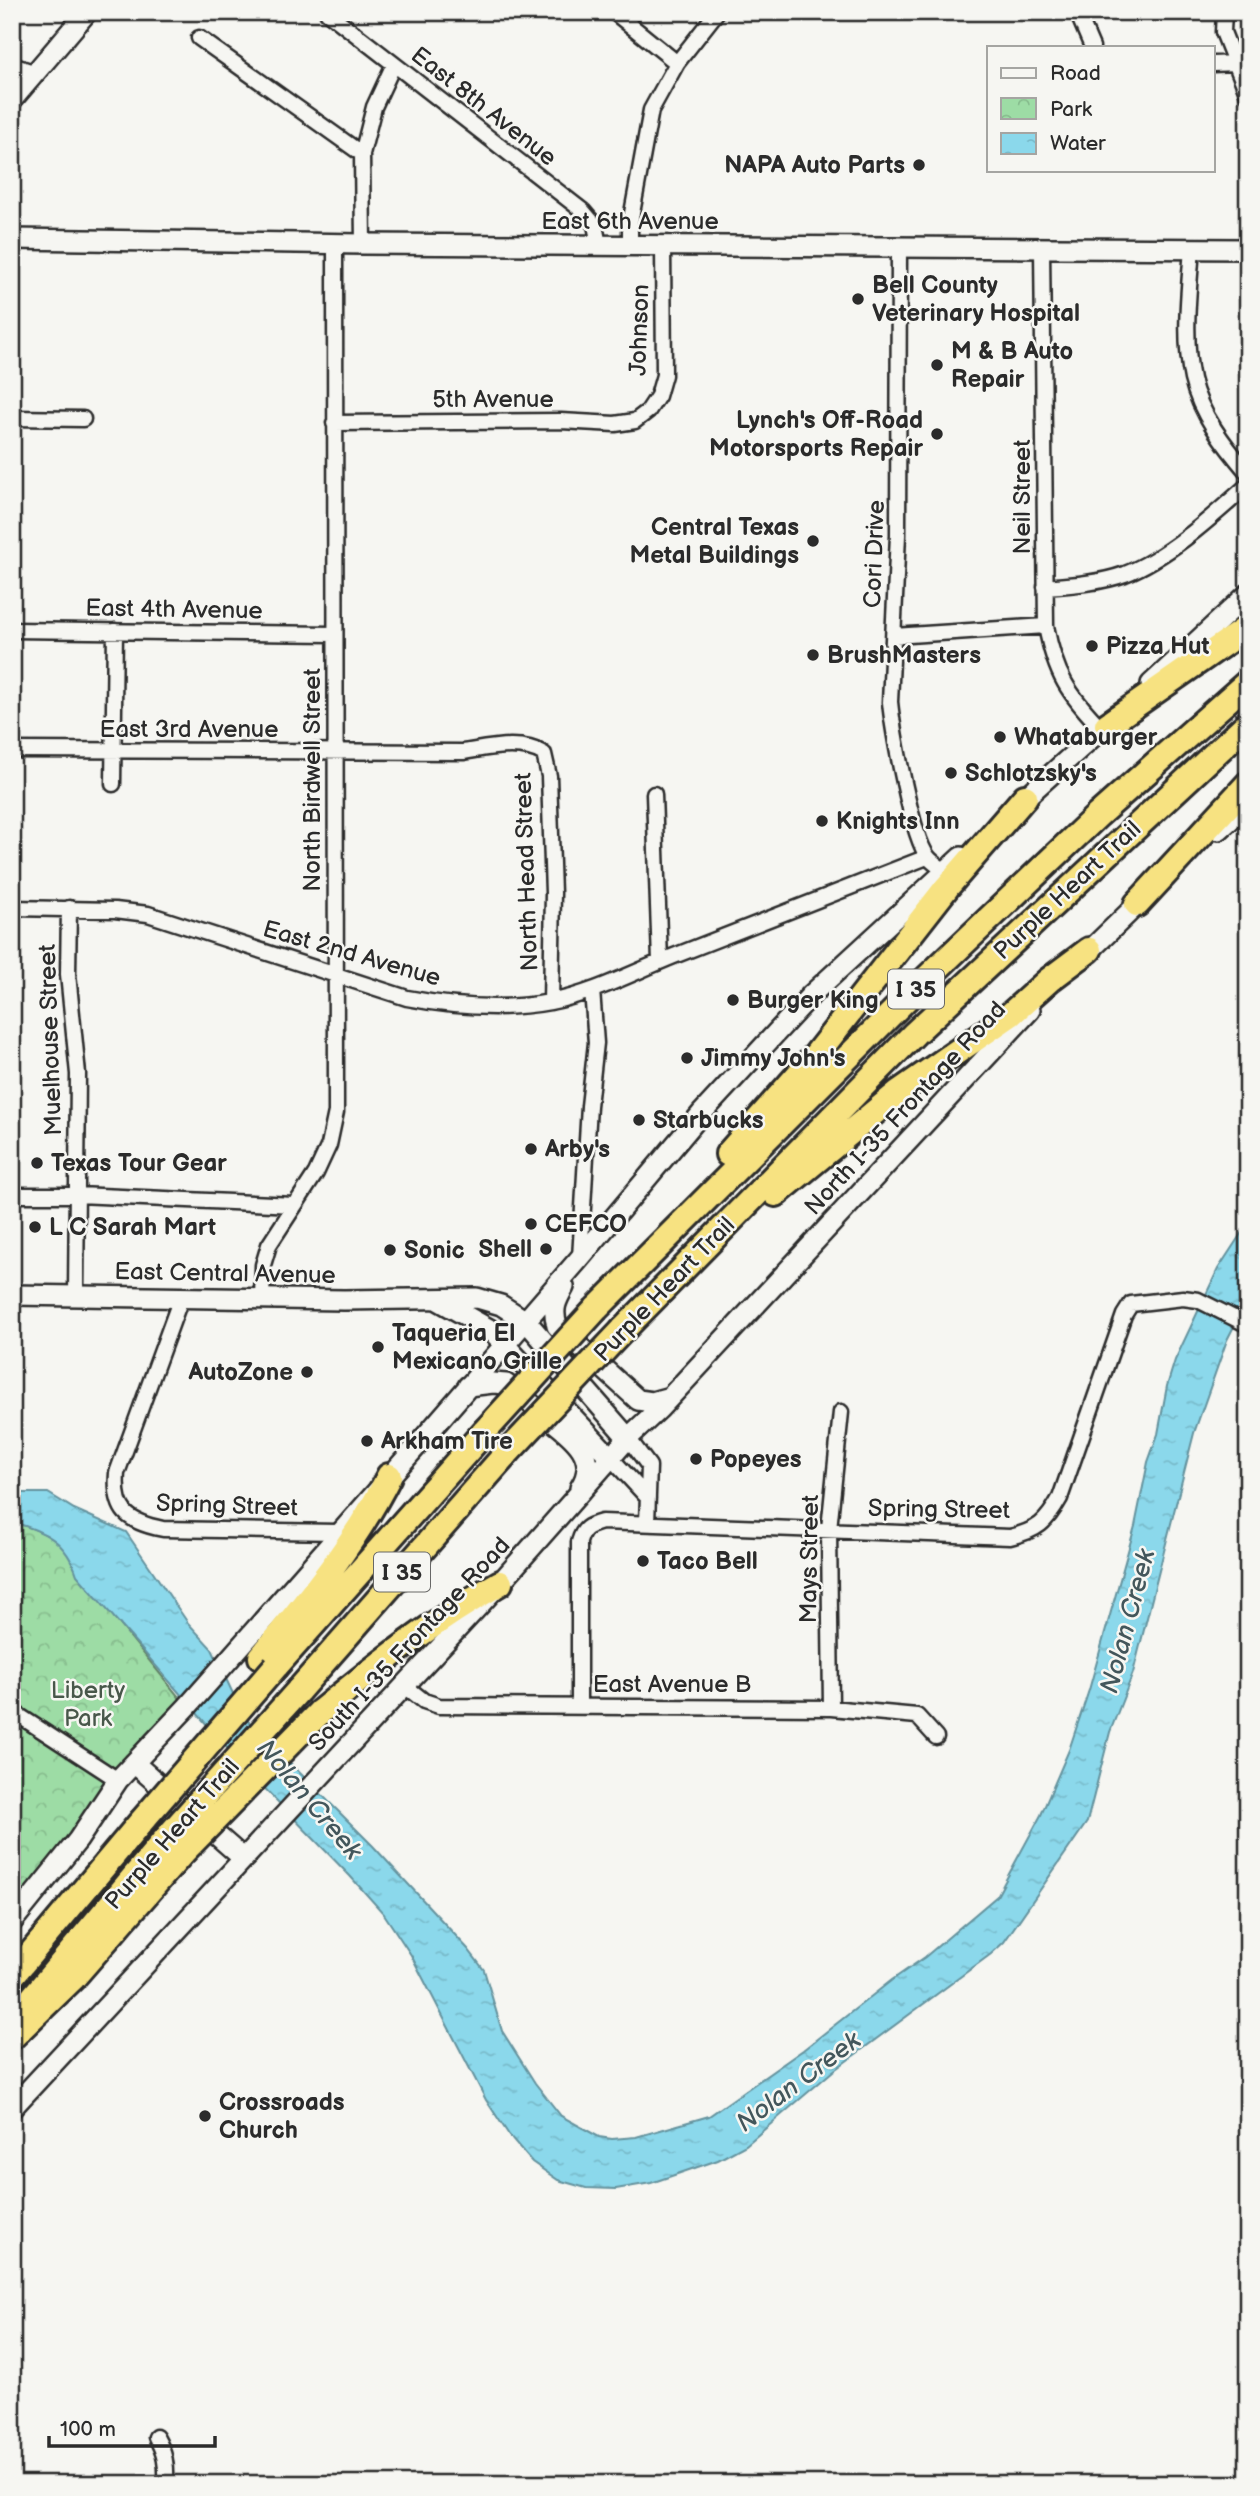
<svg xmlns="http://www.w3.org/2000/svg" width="1260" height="2496" font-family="'Balsamiq Sans',sans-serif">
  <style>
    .park { fill: url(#park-crowns); stroke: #648468; stroke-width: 2 }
    .water { fill: url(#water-ripples); stroke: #65939e; stroke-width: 2 }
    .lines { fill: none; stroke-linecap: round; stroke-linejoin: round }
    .street-casing { stroke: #2b2b2b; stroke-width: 19 }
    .secondary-casing { stroke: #2b2b2b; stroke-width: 24 }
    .highway-casing { stroke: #2b2b2b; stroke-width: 30 }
    .street { stroke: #f6f6f2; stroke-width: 14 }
    .secondary { stroke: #f6f6f2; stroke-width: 19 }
    .highway { stroke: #f7e281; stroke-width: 24 }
    .highway-bridge-casing { stroke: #2b2b2b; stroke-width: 30; stroke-linecap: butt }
    .highway-bridge { stroke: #f7e281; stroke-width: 24 }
    .poi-dot { fill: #2b2b2b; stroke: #f6f6f2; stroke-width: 2.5 }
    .labels { text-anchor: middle; stroke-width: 5; stroke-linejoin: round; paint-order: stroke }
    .shield { fill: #f6f6f2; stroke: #686867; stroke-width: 2 }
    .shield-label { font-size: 23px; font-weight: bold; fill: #2b2b2b }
    .street-label { font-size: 24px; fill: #2b2b2b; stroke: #f6f6f2 }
    .poi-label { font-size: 24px; font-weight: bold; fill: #2b2b2b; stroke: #f6f6f2; text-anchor: start }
    .park-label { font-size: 24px; fill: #48574a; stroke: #f6f6f2 }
    .water-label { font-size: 26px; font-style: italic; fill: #43565b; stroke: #f6f6f2 }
  </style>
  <defs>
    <pattern id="park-crowns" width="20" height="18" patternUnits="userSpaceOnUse" patternTransform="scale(1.75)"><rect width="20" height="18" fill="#9ddca5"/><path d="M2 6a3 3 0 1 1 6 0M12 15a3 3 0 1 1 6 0" fill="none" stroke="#87bd8e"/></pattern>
    <pattern id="water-ripples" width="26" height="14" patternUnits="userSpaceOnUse" patternTransform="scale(1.75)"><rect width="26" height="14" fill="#8bd8eb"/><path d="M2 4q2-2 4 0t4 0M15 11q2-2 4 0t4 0" fill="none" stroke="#78baca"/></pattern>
  </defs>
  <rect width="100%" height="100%" fill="#f6f6f2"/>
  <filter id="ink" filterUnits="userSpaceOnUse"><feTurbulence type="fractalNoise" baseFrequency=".0143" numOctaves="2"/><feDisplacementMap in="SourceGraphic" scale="14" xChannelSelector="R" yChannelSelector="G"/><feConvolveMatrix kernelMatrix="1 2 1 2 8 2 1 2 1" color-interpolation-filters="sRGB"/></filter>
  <g filter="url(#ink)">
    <path class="park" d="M12,1522C36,1528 62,1538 73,1561C77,1572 79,1577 88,1585L187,1707L12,1910Z"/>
    <path class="water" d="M1248,1223V1299L1227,1340L1194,1433L1133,1673L1110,1732L1087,1822L1004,1942L991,1954L833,2071L746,2145L718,2160L651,2183L616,2189L586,2188L558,2180L532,2162L509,2135L486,2100L411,1955L384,1914L350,1876L241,1764L77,1575C66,1541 45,1531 12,1522V1493H48L74,1509L126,1532L188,1623L212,1649L244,1717L373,1846L468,1949L484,1970L502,2031L535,2083L561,2116L599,2137L612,2139L636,2137L709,2116L803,2050L892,1980L925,1957L997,1896L1041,1815L1069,1750L1089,1690L1135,1526L1148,1462L1158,1434L1167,1386L1175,1360L1218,1269Z"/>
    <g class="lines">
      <defs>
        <path id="street" d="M327,12L583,211L595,225L599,245
          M614,12L677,63
          M1077,12L1092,47
          M1224,12L1223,32L1248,95
          M199,38L362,154
          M1213,64L1235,63
          M12,65L36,73
          M363,244L362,154L374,107L394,64
          M630,245V224L651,110L677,63L717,12
          M899,247L898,535L890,702C893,731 912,838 928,857C933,863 940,867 945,871
          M1042,248L1046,626C1055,674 1068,694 1102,729
          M1192,248C1189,291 1183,337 1192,379C1200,414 1225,446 1248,473
          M12,418L83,419
          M334,423L561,421L615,424L635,421L648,411L658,396L664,375L663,246
          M1045,587C1071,585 1100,583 1125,574C1169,557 1213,516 1248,485
          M12,630L334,634
          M894,636L1046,626
          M12,750L463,752C489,748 521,740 544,754L549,776L553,893L551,1002
          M113,784L115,631
          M654,794L660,961
          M12,908L115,910L148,914L407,998C454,1007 503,1011 550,1002C593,994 634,972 674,956C759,923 843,890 927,857
          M69,908L68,974L78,1074L76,1295
          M12,1195H78L294,1205
          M580,1258L589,1106L596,1043L592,990
          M181,1298L117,1473C114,1511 127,1522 163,1529L338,1532
          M262,1299L263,1265L269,1245L316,1173L329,1145L336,1112L335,243
          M628,1438L649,1466L647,1523
          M611,1458L648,1498
          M405,1686L424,1701L439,1706L831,1708L917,1716L936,1737
          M579,1707V1542C583,1528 588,1526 602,1522L1010,1537C1038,1530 1046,1523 1060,1498L1124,1315L1131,1304L1183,1298L1198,1300L1248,1325
          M831,1708L829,1529L841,1412
          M12,1711L118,1780
          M156,2437C165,2453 167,2465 166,2484"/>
        <path id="secondary" d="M12,100L87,12
          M12,239L363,244L1248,249
          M1151,684L1248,594
          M1016,806L1116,716
          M1219,830L1248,804
          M1081,959L1147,895
          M564,1287C556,1301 552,1309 557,1326L638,1400L652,1402L670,1397
          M12,1295L344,1300L477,1298L501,1305L526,1321L628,1438
          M438,1300L491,1330L611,1458
          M468,1386L493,1383L506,1384C519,1394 532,1404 545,1415C568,1433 602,1455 580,1488
          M134,1763L243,1858
          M12,1922L78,1840L118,1780L187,1707L416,1447L580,1258L701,1114L812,994L961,857
          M12,2108L500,1583L628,1438L659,1409L1030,1010"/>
        <path id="highway" d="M1107,725L1248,627
          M1137,904L1248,784
          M728,1154L815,1056L947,887L1025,797
          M776,1194L899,1092L1010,1015L1049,980L1089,950
          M596,1309L927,978L1098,815L1248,682
          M623,1330L915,1033L1248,723
          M261,1657C308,1600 356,1542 389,1476
          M276,1666L485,1431
          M298,1691L507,1453
          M320,1712C377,1665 436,1619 500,1583
          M12,1976L141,1822
          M28,2003L163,1842
          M12,2037L73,1978L183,1852"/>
      </defs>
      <use href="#street" class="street-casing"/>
      <use href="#secondary" class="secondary-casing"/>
      <use href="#highway" class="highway-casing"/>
      <use href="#street" class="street"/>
      <use href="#secondary" class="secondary"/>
      <use href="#highway" class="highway"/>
      <defs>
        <path id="highway-bridge" d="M485,1431L596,1309
          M507,1453L623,1330
          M141,1822L276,1666
          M163,1842L298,1691
          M183,1852L320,1712"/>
      </defs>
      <use href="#highway-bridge" class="highway-bridge-casing"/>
      <use href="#highway-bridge" class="highway-bridge"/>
    </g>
  </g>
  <g class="poi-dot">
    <circle cx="919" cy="165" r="7"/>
    <circle cx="858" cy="299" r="7"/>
    <circle cx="937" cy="365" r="7"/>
    <circle cx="937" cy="434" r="7"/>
    <circle cx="813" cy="541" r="7"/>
    <circle cx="1092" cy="646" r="7"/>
    <circle cx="813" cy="655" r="7"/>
    <circle cx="1000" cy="737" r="7"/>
    <circle cx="951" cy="773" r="7"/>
    <circle cx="822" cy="821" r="7"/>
    <circle cx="733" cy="1000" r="7"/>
    <circle cx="687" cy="1058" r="7"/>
    <circle cx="639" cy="1120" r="7"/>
    <circle cx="531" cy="1149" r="7"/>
    <circle cx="37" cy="1163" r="7"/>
    <circle cx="531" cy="1224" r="7"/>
    <circle cx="35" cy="1227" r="7"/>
    <circle cx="546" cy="1249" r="7"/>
    <circle cx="390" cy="1250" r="7"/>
    <circle cx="378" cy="1347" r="7"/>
    <circle cx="307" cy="1372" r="7"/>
    <circle cx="367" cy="1441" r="7"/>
    <circle cx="696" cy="1459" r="7"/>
    <circle cx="643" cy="1561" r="7"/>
    <circle cx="205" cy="2116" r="7"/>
  </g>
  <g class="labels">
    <g class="shield">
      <rect x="888" y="969.5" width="56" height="39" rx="5"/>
      <rect x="374" y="1552.5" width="56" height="39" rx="5"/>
    </g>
    <g class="shield-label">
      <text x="916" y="997">I 35</text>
      <text x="402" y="1580">I 35</text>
    </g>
    <g class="street-label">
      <text transform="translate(484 106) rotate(38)" y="8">East 8th Avenue</text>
      <text x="630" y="229">East 6th Avenue</text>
      <text transform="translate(639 330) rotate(-88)" y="8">Johnson</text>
      <text x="493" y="407">5th Avenue</text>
      <text transform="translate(1022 497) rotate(-90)" y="8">Neil Street</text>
      <text transform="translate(874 554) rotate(-88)" y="8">Cori Drive</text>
      <text transform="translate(174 609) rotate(1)" y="8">East 4th Avenue</text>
      <text x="189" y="737">East 3rd Avenue</text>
      <text transform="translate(312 780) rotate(-90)" y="8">North Birdwell Street</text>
      <text transform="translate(526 872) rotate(-92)" y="8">North Head Street</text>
      <text transform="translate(1067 890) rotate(-43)" y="8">Purple Heart Trail</text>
      <text transform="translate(352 953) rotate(16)" y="8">East 2nd Avenue</text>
      <text transform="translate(50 1040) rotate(-92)" y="8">Muelhouse Street</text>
      <text transform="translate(905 1108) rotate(-47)" y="8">North I-35 Frontage Road</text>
      <text transform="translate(225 1273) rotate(1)" y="8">East Central Avenue</text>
      <text transform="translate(664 1289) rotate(-46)" y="8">Purple Heart Trail</text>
      <text transform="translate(227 1505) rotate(2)" y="8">Spring Street</text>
      <text transform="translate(939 1509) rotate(1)" y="8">Spring Street</text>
      <text transform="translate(809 1559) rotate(-89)" y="8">Mays Street</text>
      <text transform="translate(409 1644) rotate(-47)" y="8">South I-35 Frontage Road</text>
      <text x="672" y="1692">East Avenue B</text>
      <text transform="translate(172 1834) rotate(-49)" y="8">Purple Heart Trail</text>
    </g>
    <g class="poi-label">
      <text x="905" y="173" text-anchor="end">NAPA Auto Parts</text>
      <text x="872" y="293">Bell County<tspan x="872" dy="28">Veterinary Hospital</tspan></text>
      <text x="951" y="359">M &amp; B Auto<tspan x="951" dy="28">Repair</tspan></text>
      <text x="923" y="428" text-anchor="end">Lynch's Off-Road<tspan x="923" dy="28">Motorsports Repair</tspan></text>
      <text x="799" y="535" text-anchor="end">Central Texas<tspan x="799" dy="28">Metal Buildings</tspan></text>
      <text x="1106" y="654">Pizza Hut</text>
      <text x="827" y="663">BrushMasters</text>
      <text x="1014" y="745">Whataburger</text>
      <text x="965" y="781">Schlotzsky's</text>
      <text x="836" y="829">Knights Inn</text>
      <text x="747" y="1008">Burger King</text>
      <text x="701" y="1066">Jimmy John's</text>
      <text x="653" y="1128">Starbucks</text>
      <text x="545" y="1157">Arby's</text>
      <text x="51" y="1171">Texas Tour Gear</text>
      <text x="545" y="1232">CEFCO</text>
      <text x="49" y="1235">L C Sarah Mart</text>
      <text x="532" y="1257" text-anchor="end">Shell</text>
      <text x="404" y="1258">Sonic</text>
      <text x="392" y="1341">Taqueria El<tspan x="392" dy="28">Mexicano Grille</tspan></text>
      <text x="293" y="1380" text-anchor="end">AutoZone</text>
      <text x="381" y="1449">Arkham Tire</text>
      <text x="710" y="1467">Popeyes</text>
      <text x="657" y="1569">Taco Bell</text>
      <text x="219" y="2110">Crossroads<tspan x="219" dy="28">Church</tspan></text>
    </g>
    <g class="park-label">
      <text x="88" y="1698">Liberty<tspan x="88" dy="28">Park</tspan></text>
    </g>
    <g class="water-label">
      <text transform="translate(1127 1621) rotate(-75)" y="9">Nolan Creek</text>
      <text transform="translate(310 1799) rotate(50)" y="9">Nolan Creek</text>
      <text transform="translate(798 2081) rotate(-37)" y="9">Nolan Creek</text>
    </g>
  </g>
  <rect width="1260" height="2496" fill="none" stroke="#f6f6f2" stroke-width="42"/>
  <rect x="21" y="21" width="1218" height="2454" fill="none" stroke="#2b2b2b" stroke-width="2.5" filter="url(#ink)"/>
  <rect x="987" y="46" width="228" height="126" fill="#f6f6f2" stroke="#a5a5a2" stroke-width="2"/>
  <rect x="1001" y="68" width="35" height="10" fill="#f6f6f2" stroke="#a5a5a2" stroke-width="2"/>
  <text x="1050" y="80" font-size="21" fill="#2b2b2b">Road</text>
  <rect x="1001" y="98" width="35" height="21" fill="url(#park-crowns)" stroke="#a5a5a2" stroke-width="2"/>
  <text x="1050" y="116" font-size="21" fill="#2b2b2b">Park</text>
  <rect x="1001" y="133" width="35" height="21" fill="url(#water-ripples)" stroke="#a5a5a2" stroke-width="2"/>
  <text x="1050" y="150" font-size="21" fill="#2b2b2b">Water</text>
  <path d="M49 2436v10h166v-10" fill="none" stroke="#2b2b2b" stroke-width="3.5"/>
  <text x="60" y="2436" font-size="21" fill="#2b2b2b" stroke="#f6f6f2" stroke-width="5" paint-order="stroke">100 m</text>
</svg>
